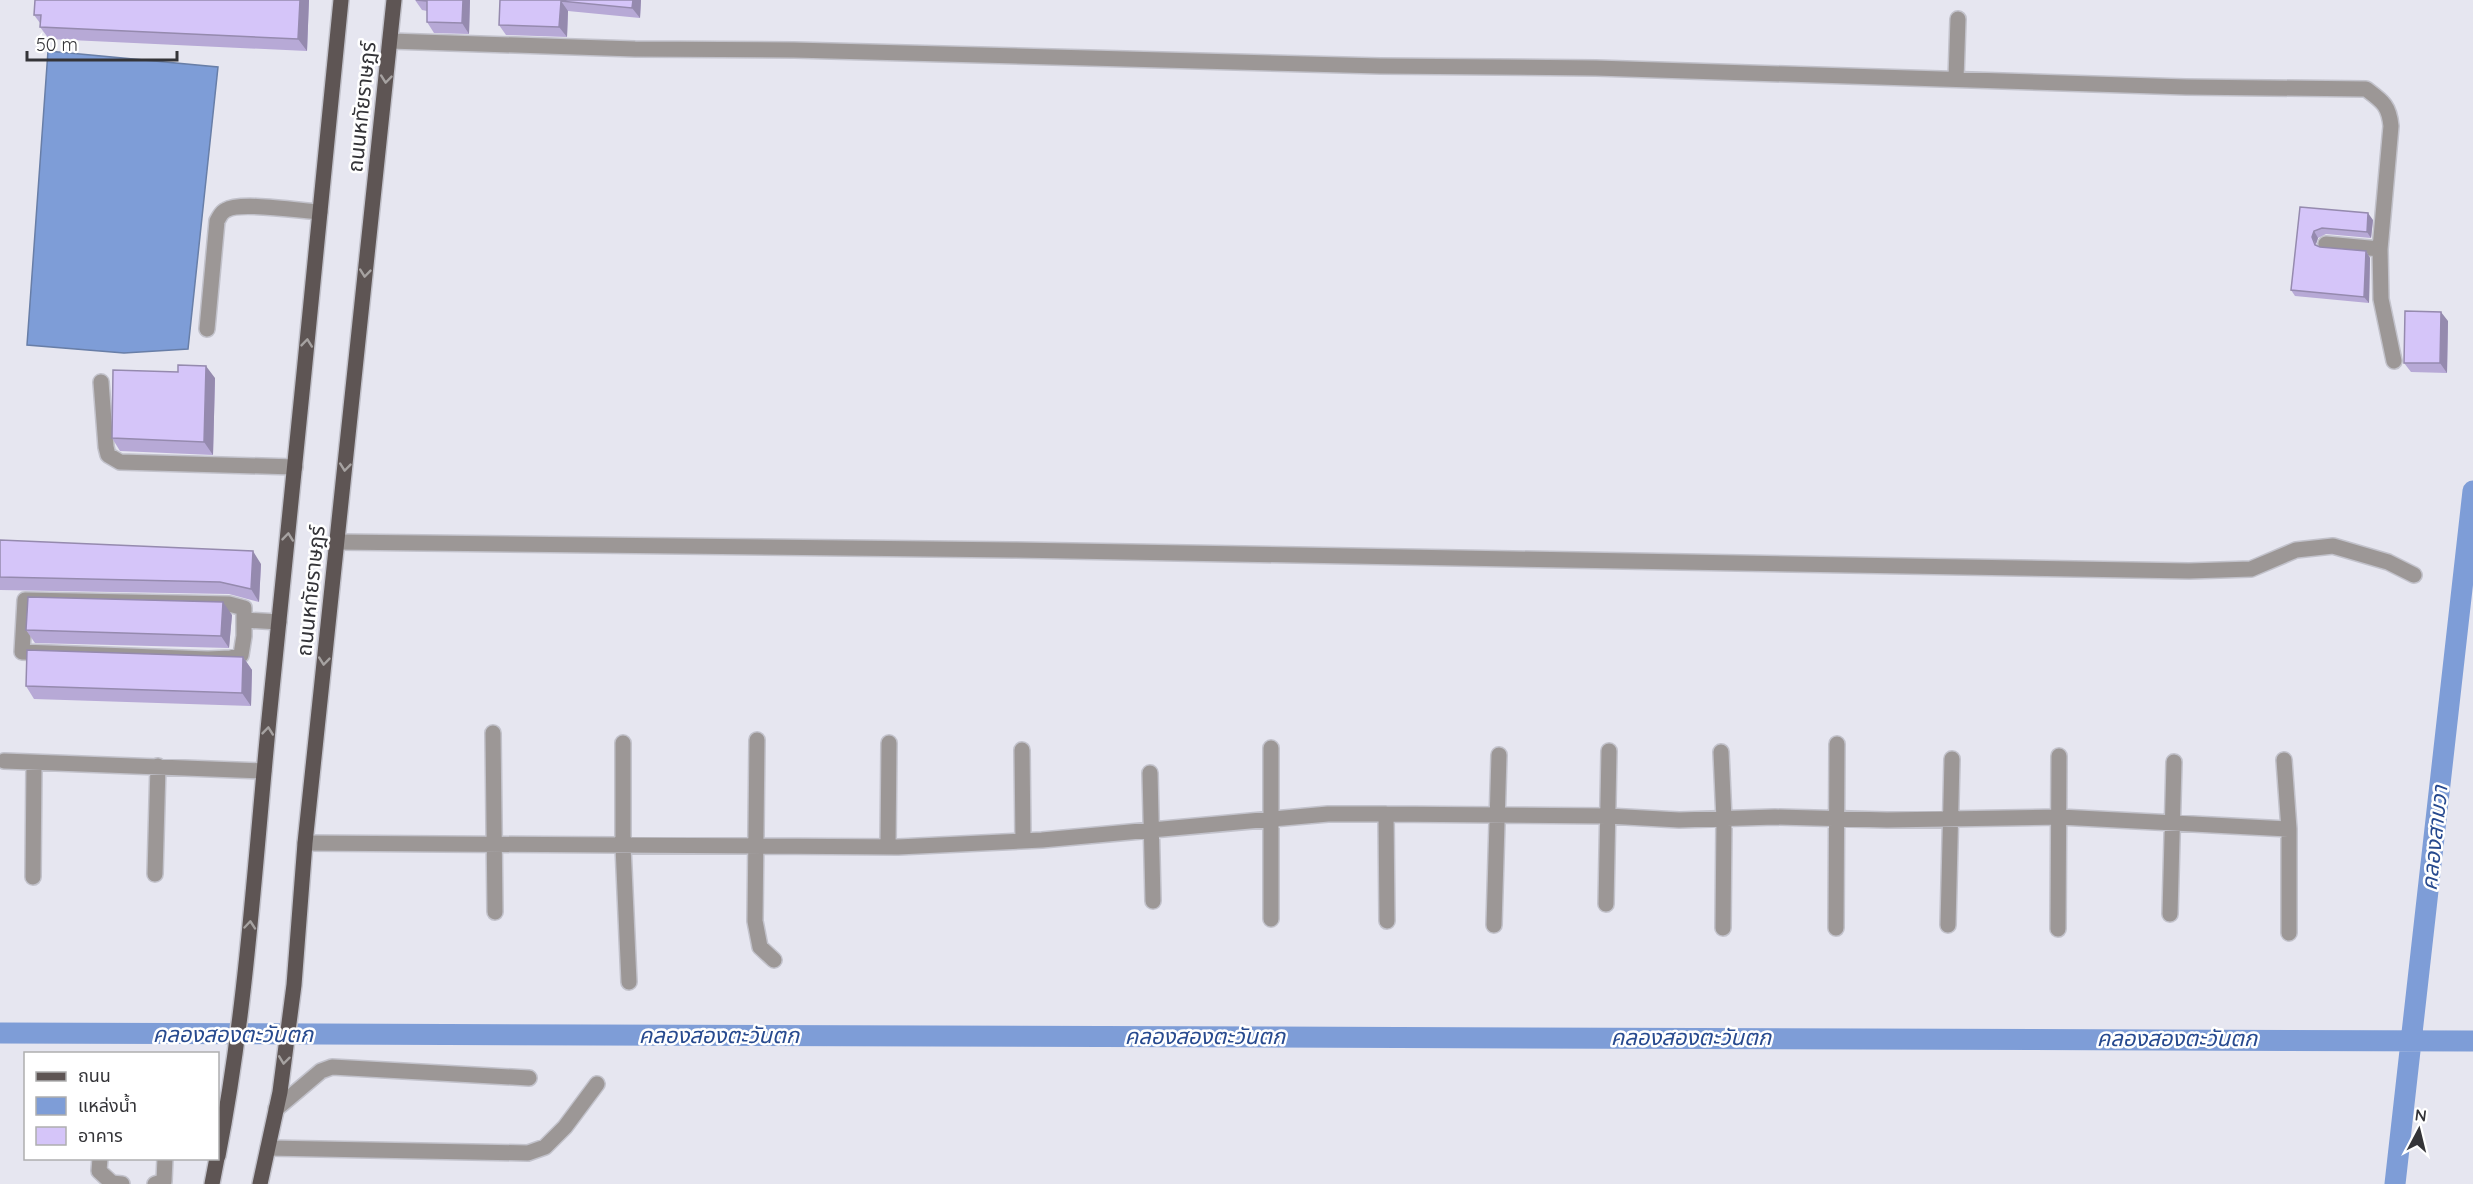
<svg xmlns="http://www.w3.org/2000/svg" width="2473" height="1184" font-family="Quicksand,'Noto Sans Thai',sans-serif">
  <style>
    .water { fill: #7e9dd7; stroke: #687ea7; stroke-width: 1.5 }
    .lines { fill: none; stroke-linecap: round; stroke-linejoin: round }
    .canal { stroke: #7e9dd7; stroke-width: 21 }
    .minor-casing { stroke: #c2c2cb; stroke-width: 18 }
    .major-casing { stroke: #c2c2cb; stroke-width: 18 }
    .minor { stroke: #9c9796; stroke-width: 15 }
    .major { stroke: #5e5554; stroke-width: 15 }
    .wall { fill: #b7a9d6 }
    .shaded-wall { fill: #958aae }
    .building { fill: #d5c5f9; stroke: #958aae; stroke-width: 1.5 }
    .oneway { stroke: #a6a2a1 }
    .labels { text-anchor: middle; stroke-width: 5; stroke-linejoin: round; paint-order: stroke }
    .street-label { font-size: 21px; fill: #343438; stroke: #fff }
    .water-label { font-size: 22px; font-style: italic; fill: #274a8f; stroke: #fff }
  </style>
  <rect width="100%" height="100%" fill="#e6e6f0"/>
  <path class="water" d="M48,51L218,67L188,349L124,353L27,345Z"/>
  <g class="lines">
    <path class="canal" d="M0,1033L2473,1041
      M2395,1184L2473,491"/>
    <defs>
      <path id="minor" d="M390,41L635,49L794,50L1380,66L1596,68L2186,87L2366,89C2382,101 2389,105 2391,126L2380,249L2381,299L2394,361
        M1956,79L1958,19
        M2326,244L2380,249
        M207,329L217,221C220,216 221,212 226,210C240,201 301,211 320,212
        M101,382L106,447L108,455L120,462L295,467
        M337,542L1013,550L2189,571L2251,569L2296,550L2333,546L2388,562L2414,575
        M25,600L229,604L244,608V636L241,655L231,658L208,659L22,652Z
        M245,620L279,622
        M493,733L495,912
        M757,740L755,921L760,947L774,960
        M623,743V846L629,982
        M1271,748V919
        M1022,750L1023,841
        M1721,752L1724,819L1723,928
        M4,761L264,771
        M1150,773L1153,901
        M1386,814L1387,921
        M305,843L898,847L1042,840L1328,814H1386L1608,816L1679,820L1775,817L1887,820L2060,817L2289,829L2284,760
        M888,847L889,743
        M155,874L158,766
        M33,877L34,763
        M1606,904L1609,751
        M2170,914L2174,762
        M1494,925L1499,755
        M1948,925L1952,759
        M1836,928L1837,744
        M2058,929L2059,756
        M2289,933V829
        M276,1109L321,1071L332,1067L529,1078
        M268,1148L528,1153L545,1147L565,1127L597,1084
        M100,1158L99,1171L112,1183L122,1184
        M155,1184L164,1181L165,1158"/>
      <path id="major" d="M218,1156C247,1008 255,859 270,709C294,473 318,236 341,0
        M212,1184L217,1158
        M260,1184L280,1092L294,985L305,843L394,0"/>
    </defs>
    <use href="#minor" class="minor-casing"/>
    <use href="#major" class="major-casing"/>
    <use href="#minor" class="minor"/>
    <use href="#major" class="major"/>
  </g>
  <path class="wall" d="M35,0H309L307,51L49,39L40,27V23L34,15Z
    M415,0H470L469,34L434,33L427,22V11L422,10Z
    M500,0H641L640,18L568,11L567,37L506,35L499,25Z
    M2300,207L2373,220L2371,238L2326,234L2318,238L2316,244L2317,246L2320,247L2366,251L2370,258L2369,303L2295,296L2291,290Z
    M2448,321L2447,373L2411,372L2404,363Z
    M215,378L213,455L120,451L112,438Z
    M0,540L261,564L259,602L229,594L0,590Z
    M232,615L229,648L35,643L26,630Z
    M243,657L252,670L251,706L34,699L26,686Z"/>
  <path class="shaded-wall" d="M300,0H309L307,51L298,39Z
    M463,0H470L469,34L462,23Z
    M633,0H641L640,18L632,8Z
    M561,1L568,11L567,37L559,27Z
    M2368,213L2373,220L2371,238L2367,232Z
    M2314,231L2318,238L2316,244L2320,252L2312,237Z
    M2366,251L2370,258L2369,303L2364,297Z
    M2441,312L2448,321L2447,373L2440,363Z
    M206,366L215,378L213,455L204,442Z
    M253,551L261,564L259,602L251,589Z
    M223,602L232,615L229,648L221,636Z
    M243,657L252,670L251,706L242,693Z"/>
  <path class="building" d="M35,0H300L298,39L40,27L41,15H34Z
    M416,0H463L462,23L427,22V1Z
    M500,0H633L632,8L561,1L559,27L499,25Z
    M2300,207L2368,213L2367,232L2322,228L2314,231L2312,237L2315,245L2320,247L2366,251L2364,297L2291,290Z
    M2405,311L2441,312L2440,363H2404Z
    M178,365L206,366L204,442L112,438L113,370L178,372Z
    M0,540L253,551L251,589L220,582L0,577Z
    M28,597L223,602L221,636L26,630Z
    M27,650L243,657L242,693L26,686Z"/>
  <defs><path id="oneway-chevron" d="M-2-3.5L2.5 0L-2 3.5" fill="none" stroke-width="1.6" stroke-linecap="round" stroke-linejoin="round" transform="scale(1.5)"/></defs>
  <g class="oneway">
    <use href="#oneway-chevron" transform="translate(386 79) rotate(96)"/>
    <use href="#oneway-chevron" transform="translate(365 273) rotate(96)"/>
    <use href="#oneway-chevron" transform="translate(307 343) rotate(-84)"/>
    <use href="#oneway-chevron" transform="translate(345 467) rotate(96)"/>
    <use href="#oneway-chevron" transform="translate(288 537) rotate(-84)"/>
    <use href="#oneway-chevron" transform="translate(324 661) rotate(96)"/>
    <use href="#oneway-chevron" transform="translate(268 731) rotate(-84)"/>
    <use href="#oneway-chevron" transform="translate(250 925) rotate(-85)"/>
    <use href="#oneway-chevron" transform="translate(284 1060) rotate(97)"/>
  </g>
  <g class="labels">
    <g class="street-label">
      <text transform="translate(362 107) rotate(-84)" y="7">ถนนหทัยราษฎร์</text>
      <text transform="translate(311 591) rotate(-84)" y="7">ถนนหทัยราษฎร์</text>
    </g>
    <g class="water-label">
      <text transform="translate(2434 838) rotate(-84)" y="8">คลองสามวา</text>
      <text x="233" y="1042">คลองสองตะวันตก</text>
      <text x="719" y="1043">คลองสองตะวันตก</text>
      <text x="1205" y="1044">คลองสองตะวันตก</text>
      <text x="1691" y="1045">คลองสองตะวันตก</text>
      <text x="2177" y="1046">คลองสองตะวันตก</text>
    </g>
  </g>
  <rect x="24" y="1052" width="195" height="108" fill="#ffffff" stroke="#aeaeaf" stroke-width="1.5"/>
  <rect x="36" y="1072" width="30" height="9" fill="#5e5554" stroke="#aeaeaf" stroke-width="1.5"/>
  <text x="78" y="1082" font-size="18" fill="#343438">ถนน</text>
  <rect x="36" y="1097" width="30" height="18" fill="#7e9dd7" stroke="#aeaeaf" stroke-width="1.5"/>
  <text x="78" y="1112" font-size="18" fill="#343438">แหล่งน้ำ</text>
  <rect x="36" y="1127" width="30" height="18" fill="#d5c5f9" stroke="#aeaeaf" stroke-width="1.5"/>
  <text x="78" y="1142" font-size="18" fill="#343438">อาคาร</text>
  <g transform="translate(2419 1130) rotate(7)" stroke="#ffffff" stroke-width="4.5" paint-order="stroke">
  <path d="M0-4.5L10 22L0 15L-10 22Z" fill="#343438"/>
  <text y="-9" font-size="16" font-weight="bold" text-anchor="middle" fill="#343438">N</text>
  </g>
  <path d="M27 51v9h150v-9" fill="none" stroke="#343438" stroke-width="3"/>
  <text x="36" y="51" font-size="18" fill="#343438" stroke="#ffffff" stroke-width="4.5" paint-order="stroke">50 m</text>
</svg>
